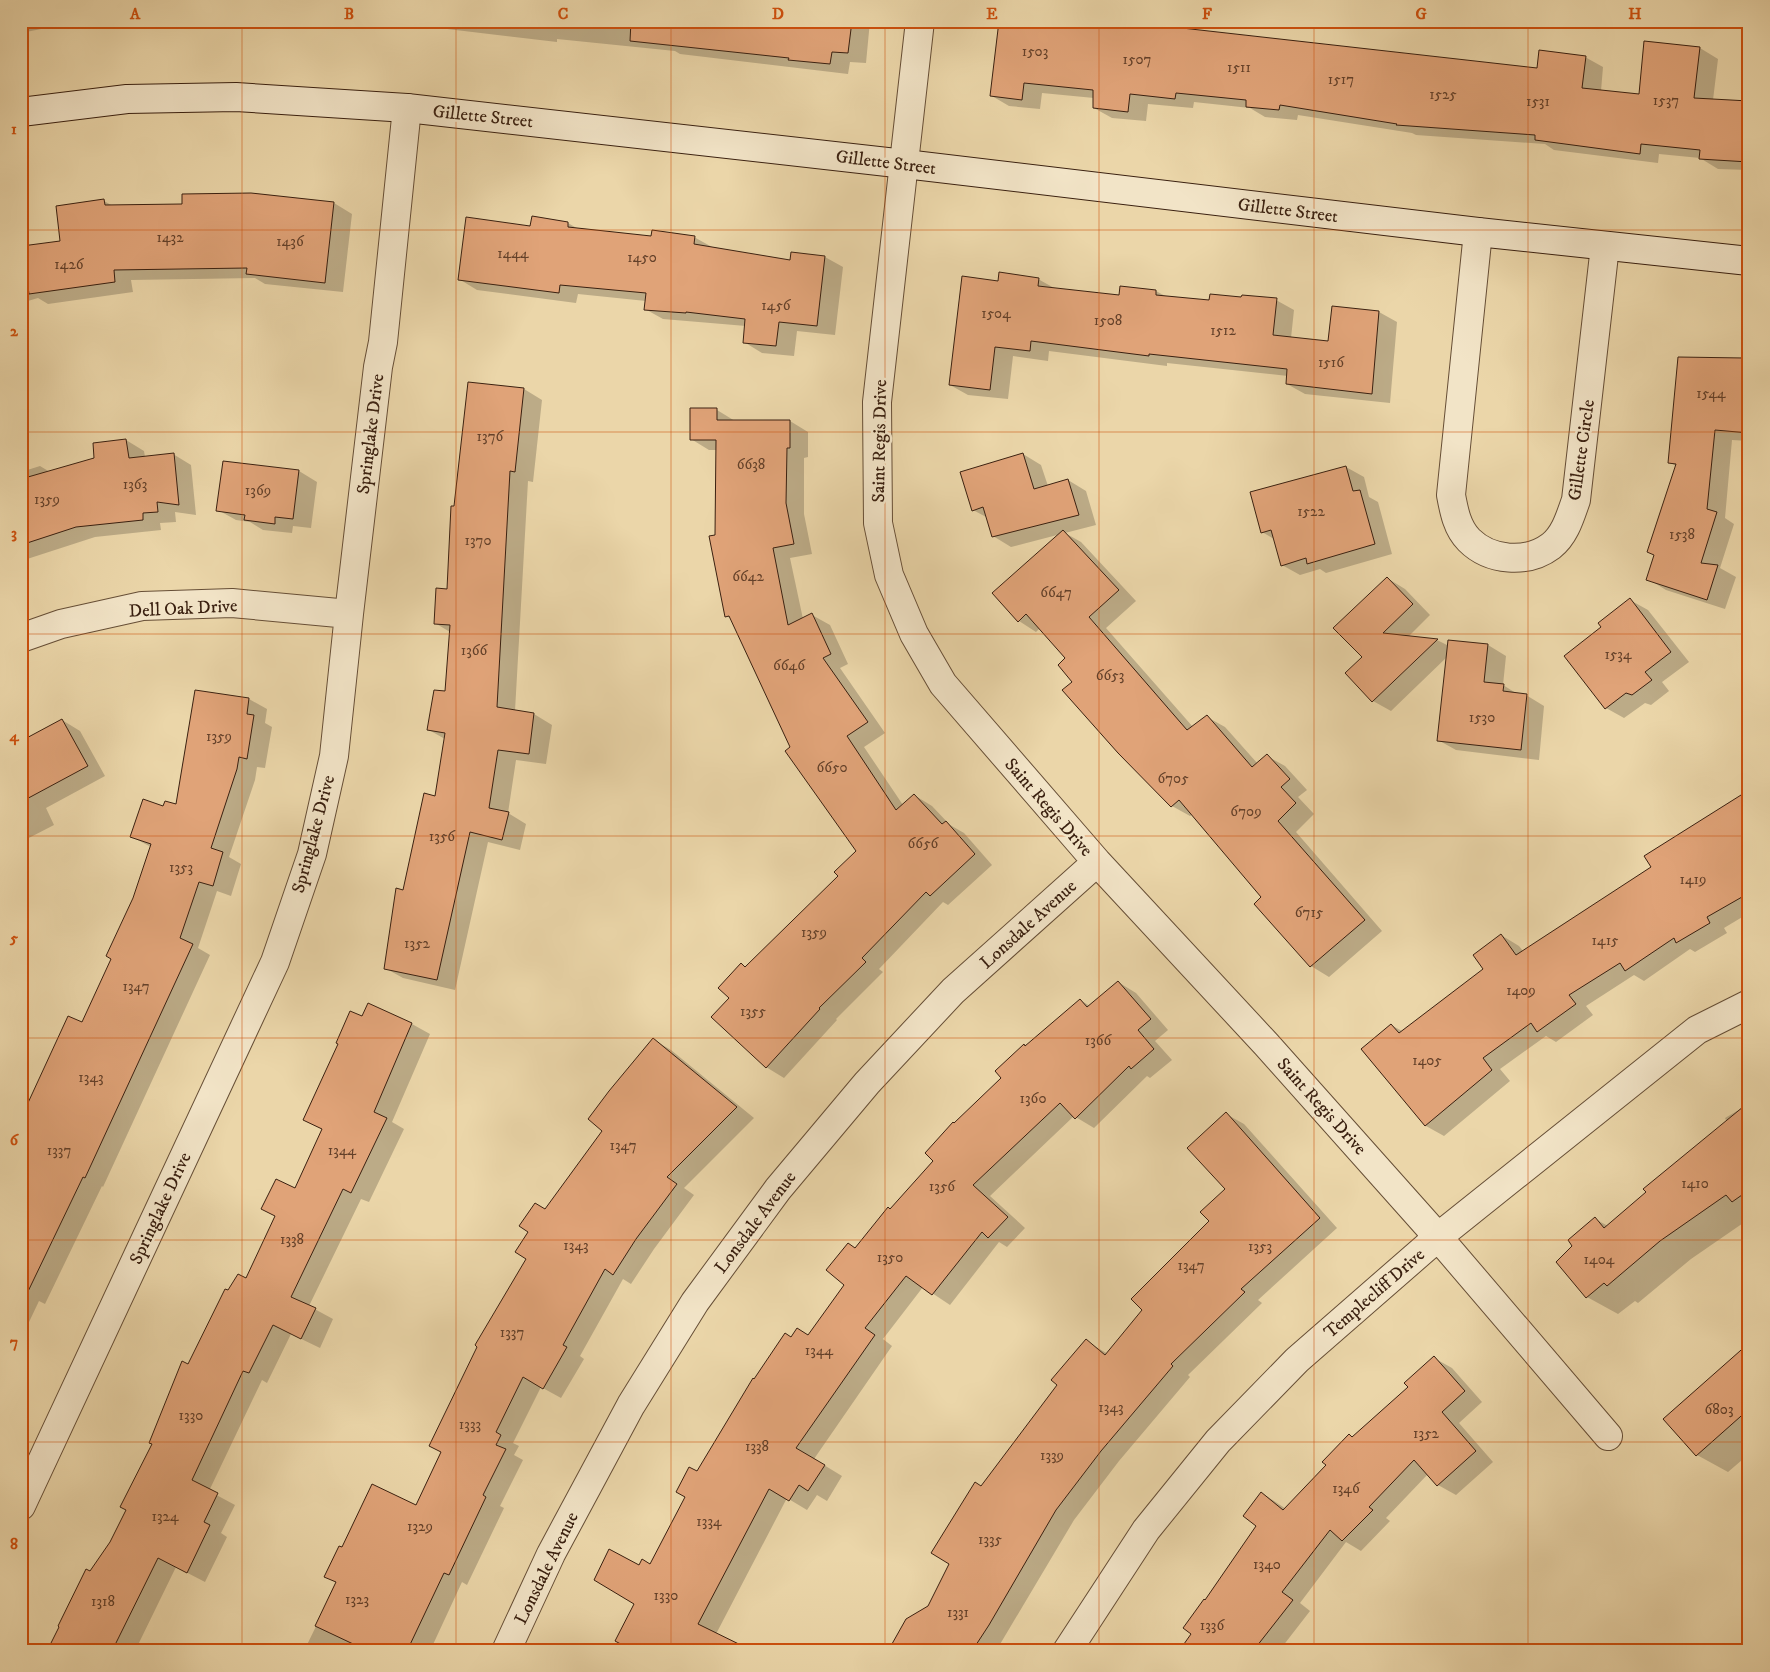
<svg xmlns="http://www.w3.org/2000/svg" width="1770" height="1672" font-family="'IM FELL DW Pica',serif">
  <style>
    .shadow { fill: #0003 }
    .building { fill: #e0a378; stroke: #3a2010 }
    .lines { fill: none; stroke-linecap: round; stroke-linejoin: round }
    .street-casing { stroke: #664e36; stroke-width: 30 }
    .secondary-casing { stroke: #3a2010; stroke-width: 30 }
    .street { stroke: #f2e4c7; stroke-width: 28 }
    .secondary { stroke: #f2e4c7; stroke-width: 28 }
    .grid { fill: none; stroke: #ce500d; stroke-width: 1; stroke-opacity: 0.55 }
    .labels { text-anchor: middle; stroke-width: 5; stroke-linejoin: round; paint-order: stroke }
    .number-label { font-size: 15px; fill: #64412a }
    .street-label { font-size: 18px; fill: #3a2010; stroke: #f2e4c7 }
    .neatline { fill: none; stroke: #ce500d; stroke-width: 2 }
    .grid-label { font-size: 16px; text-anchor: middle; font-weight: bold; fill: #ce500d }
  </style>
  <rect width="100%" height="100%" fill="#ebd6a9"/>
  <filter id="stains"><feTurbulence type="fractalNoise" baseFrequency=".004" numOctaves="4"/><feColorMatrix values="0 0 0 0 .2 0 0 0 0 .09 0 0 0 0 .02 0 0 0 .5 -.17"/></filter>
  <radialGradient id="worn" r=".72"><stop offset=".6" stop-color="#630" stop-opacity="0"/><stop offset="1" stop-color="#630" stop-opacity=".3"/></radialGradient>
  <path class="shadow" d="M21,21H98L56,26L21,33Z
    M380,21H870L866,63L850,62L848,74L680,54L675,51L557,39V42Z
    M1000,21H1170V24L1182,25L1193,31L1538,69L1585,57L1603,67L1601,91L1640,95L1700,48L1718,59L1713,100L1749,102V170L1718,169L1700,158L1659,154L1658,163L1554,150L1545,144L1416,135L1412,133L1298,115L1297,120L1265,117L1250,108L1194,102L1193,108L1148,104L1146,121L1112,118L1094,108V98L1042,93L1040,109L1009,106L992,96Z
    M104,201L113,206L334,203L352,214L343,292L265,284L255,278L131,280L133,292L48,304L38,298L21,303V248L62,242Z
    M568,223L580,230L652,238L694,237L712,247L791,262L825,257L843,267L835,335L797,331L794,356L762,353L744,342L746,326L663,319L645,309L646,301L578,294L576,303L477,290L459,279L531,227Z
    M1038,279L1056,289L1120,296L1156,291L1167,297L1210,302L1276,300L1294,310L1291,338L1329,342L1333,307L1379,312L1397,322L1390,403L1305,394L1287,384L1288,376L1167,363V366L1049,351L1048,361L1013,356L1008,399L968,395L950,385L999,282Z
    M1679,358L1744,359L1749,362V441L1732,440L1725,518L1734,524L1720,568L1736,577L1725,609L1666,590L1648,579L1655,555L1676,466L1669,462Z
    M469,383L524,389L542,400L533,482L528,481L515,711L534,714L552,725L546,764L516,760L508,813L526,824L520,850L488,842L455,990L403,978L385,968L404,891L436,797L445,739L429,730L446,693L450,632L435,623L448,591L455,508Z
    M717,410L735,421H790L808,432V457L804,458V514L812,554L790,558L803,619L812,615L830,625L848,664L840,668L885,733L864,747L903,805L914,795L932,806L950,825L964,833L992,865L948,905L943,902L879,969L883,972L836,1019L837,1020L784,1078L766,1067L731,998L746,968L839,876L858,851L792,747L732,619L726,616L717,536V450H709L691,439Z
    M126,440L144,451L145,457L173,454L191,465L196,515L175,512L176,522L160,523L161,530L95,537L21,561V472L40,466L50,472L96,459Z
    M1023,454L1041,465L1048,486L1068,480L1086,491L1096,525L1065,533L1081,542L1136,601L1106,628L1193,727L1207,717L1225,727L1258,764L1267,756L1285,766L1307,790L1298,797L1314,814L1296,832L1382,931L1329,977L1311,966L1256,904L1263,897L1193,814L1190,816L1172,806L1119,753L1074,682L1067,659L1040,628L1036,632L1019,621L1061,534L1011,547L993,536L988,518L973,510Z
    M1346,467L1364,477L1369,497L1378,502L1392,554L1326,573L1320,569L1300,575L1282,565L1274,539L1262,532Z
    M299,471L317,482L311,528L293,526L292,533L263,530L250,522L236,520L218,510Z
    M1387,578L1405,589L1430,615L1408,637L1437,640L1449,646V641L1488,645L1506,656L1503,685L1519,695H1526L1544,706L1539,760L1456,750L1438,740L1448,656L1391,711L1373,701L1363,657Z
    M1630,600L1648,610L1689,662L1662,682L1669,691L1651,705L1645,703L1624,718L1606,708L1603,627Z
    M249,699L267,709L265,723L272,727L265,768L257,767L255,780L229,857L241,864L231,896L217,891L198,948L210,955L103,1187L102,1186L45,1304L39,1301L21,1339V1150L113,959L134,898L151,847L132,837L164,808L177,806Z
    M62,720L80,731L105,776L46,808L54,825L21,842V743Z
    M1749,793V913L1724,928L1727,933L1695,952L1690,949L1644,981L1634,975L1586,1006L1593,1015L1556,1042L1546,1036L1500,1069L1510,1081L1444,1136L1426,1126L1362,1050L1391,1025L1402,1031L1485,969L1501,935L1519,946L1523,951L1652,868L1728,804V803Z
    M1118,982L1136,993L1168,1030L1155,1041L1172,1060L1150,1078L1147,1076L1094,1128L1074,1116L990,1196L1025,1228L1007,1247L999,1242L950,1305L923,1287L883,1339L892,1346L814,1459L842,1476L827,1501L817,1495L807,1510L787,1498L716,1634L738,1651H616L636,1603L639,1566L651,1565L686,1497L697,1472L754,1380L791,1338L809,1336L846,1285L848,1244L856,1249L935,1161L1026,1047L1080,1000L1090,1006Z
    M368,1005L412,1024L430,1034L392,1122L404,1129L369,1202L361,1199L309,1306L333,1319L320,1348L291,1334L267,1383L262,1380L209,1491L235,1505L221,1533L227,1537L205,1582L176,1567L135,1651H49L90,1573L111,1543L127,1510L153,1444L189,1365L228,1291L247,1279L296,1189L323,1130L305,1120L363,1018Z
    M654,1040L671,1050L754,1118L684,1188L694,1195L654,1249L631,1284L623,1279L580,1356L584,1359L561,1398L541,1387L513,1443L519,1446L514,1455L523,1460L500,1506L504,1508L467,1585L462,1582L430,1651H304L337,1583L326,1577L342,1549L417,1507L528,1259L546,1210L604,1130Z
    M1749,1104V1219L1691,1259L1638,1303L1635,1301L1618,1314L1587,1297L1574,1246L1595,1219L1608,1226L1727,1122L1725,1118Z
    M1226,1114L1244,1124L1337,1228L1258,1300L1262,1303L1188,1375L1190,1377L1119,1461L1074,1520L996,1651H904L951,1564L981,1487L1059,1385L1086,1341L1108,1354L1144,1310L1210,1221L1227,1189Z
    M1749,1345V1454L1728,1472L1697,1455Z
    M1434,1358L1452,1368L1482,1402L1459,1423L1493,1462L1456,1495L1438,1485L1428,1474L1386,1518L1390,1521L1361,1551L1346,1542L1300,1603L1310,1611L1279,1651H1181L1193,1633L1206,1601L1258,1526L1262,1493L1286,1509L1353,1437L1410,1387Z"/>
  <path class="building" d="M631,21H852L848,53L832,52L830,64L788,60L789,58L630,41Z
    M999,21H1158L1183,23L1182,28L1537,68L1539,50L1586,56L1582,88L1639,94L1644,41L1700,47L1694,98L1749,101V162L1699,159L1700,150L1641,144L1640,154L1535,140V135L1396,125L1397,124L1280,105L1279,110L1246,107V100L1176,93L1175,99L1130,94L1128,112L1093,108V90L1024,83L1022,100L990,96Z
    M251,193L334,202L325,283L246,274L247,268L114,270L115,282L29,294L22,246L60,241L56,206L104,199L105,205L182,204V194Z
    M532,216L568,222V227L651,236L652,230L695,236L694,244L790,260L791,252L825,256L817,326L779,322L776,346L743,343L745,319L686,312V313L644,310L646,293L560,285L559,293L458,280L466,217L530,226Z
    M999,272L1039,278L1038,286L1119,295L1120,286L1156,290V295L1209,300L1210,294L1241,297L1242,295L1277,298L1273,335L1328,341L1332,306L1379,311L1372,394L1286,384L1287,369L1149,354V356L1031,341L1030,351L995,347L990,390L949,385L962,276L998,281Z
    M1678,357L1744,358L1743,365H1749V433L1715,430L1707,509L1717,512L1701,563L1718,565L1707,600L1646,580L1654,555L1647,552L1676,464L1668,463Z
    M468,382L524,388L515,472L510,471L497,707L534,713L529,754L498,750L489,808L509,812L502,840L470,832L437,980L384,969L396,888L403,890L424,793L435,796L445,733L427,730L434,690L445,691L450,625L434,624L436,588L447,589L451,506H454Z
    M690,408H717V420H790V448H787L786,503L794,544L773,548L788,625L812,613L831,654L823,658L868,722L847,736L896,810L914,794L942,824L946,821L975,854L930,896L926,892L862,958L866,962L819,1008L820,1009L766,1068L711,1017L729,998L718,988L741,963L745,967L838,876L834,872L856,851L785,751L790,747L729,616L725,617L709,536L715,535L716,440H690Z
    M126,439L129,458L174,453L179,505L157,502L158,512L143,513V520L76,527L21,545V479L94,458L93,443Z
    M1023,453L1034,489L1068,479L1079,515L992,537L983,507L972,511L960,472Z
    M223,461L299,470L293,519L275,517V524L244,520L245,515L216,511Z
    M1346,466L1353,491L1360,490L1375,544L1307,564L1306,558L1281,566L1271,530L1261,533L1250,492Z
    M1063,530L1119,590L1089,617L1187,730L1207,715L1252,767L1267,754L1290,779L1281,787L1296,803L1278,821L1365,920L1310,967L1254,904L1261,897L1179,800L1171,807L1118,753L1062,690L1072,682L1058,665L1065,658L1026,614L1018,622L992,593Z
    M1387,577L1413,604L1383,633L1438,639L1372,702L1345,673L1362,657L1333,628Z
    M1630,598L1671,652L1645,672L1652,680L1632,695L1626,693L1605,709L1564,656L1601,627L1598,623Z
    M1448,640L1488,644L1484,682L1504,684L1503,691L1527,694L1521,750L1437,741Z
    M195,690L249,698L247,714L254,715L247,759L239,757L237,769L211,848L223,852L213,886L199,882L180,938L193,944L85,1178L83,1177L21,1306V1118L68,1016L82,1022L111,959L106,956L133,898L151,844L130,837L143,799L163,806L165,801L176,804Z
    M62,719L88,766L21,802V741Z
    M1749,790V893L1707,917L1710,923L1676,943L1674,938L1625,971L1620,963L1569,995L1576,1004L1537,1032L1531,1023L1483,1058L1492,1070L1425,1126L1361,1049L1391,1024L1399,1033L1483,969L1473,955L1501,934L1516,955L1651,867L1644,856Z
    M1118,981L1151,1019L1138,1030L1154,1049L1131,1069L1129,1066L1075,1119L1060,1103L973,1185L1008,1217L988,1238L982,1232L932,1295L906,1276L865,1328L875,1335L796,1448L825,1465L808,1491L799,1485L789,1501L769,1489L698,1624L753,1651H634L615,1641L634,1604L594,1580L609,1549L639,1565L642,1559L650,1564L685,1497L676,1492L689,1467L697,1471L753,1378L754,1379L785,1333L791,1337L797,1328L808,1335L844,1285L826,1270L848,1243L855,1248L888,1207L890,1209L933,1161L925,1153L953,1122L954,1123L1001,1078L995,1071L1024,1044L1025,1046L1080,999L1087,1007Z
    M368,1003L412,1023L374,1112L387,1118L351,1193L343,1189L291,1297L316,1308L301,1339L273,1325L249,1373L243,1371L192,1480L218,1493L204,1522L210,1525L187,1573L158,1558L112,1651H47L59,1627L58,1626L86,1569L90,1571L110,1542L126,1510L120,1507L152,1444L149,1443L182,1361L188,1364L225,1289L228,1290L238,1274L246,1278L275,1216L261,1209L276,1179L295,1188L322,1129L303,1120L338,1044L336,1043L350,1011L362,1016Z
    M653,1038L737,1107L667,1177L677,1184L636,1239L613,1275L605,1269L563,1345L567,1347L543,1389L523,1377L496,1432L501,1435L496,1445L506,1449L483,1495L486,1497L449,1575L444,1573L407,1651H368L315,1626L336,1582L324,1577L339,1546L342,1547L372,1484L416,1505L441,1452L429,1446L477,1347L475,1345L526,1259L515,1252L528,1232L519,1226L535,1203L545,1209L602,1131L588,1119L609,1091Z
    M1749,1102V1190L1732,1202L1726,1195L1660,1241L1607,1286L1604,1283L1586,1298L1556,1262L1572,1246L1568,1240L1595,1217L1604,1228L1646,1192L1643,1189Z
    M1226,1112L1320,1218L1241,1289L1245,1292L1171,1364L1173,1366L1101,1451L1056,1510L989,1625L972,1651H888L906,1619L928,1606L949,1564L931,1553L975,1482L981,1486L1057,1385L1051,1380L1086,1339L1105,1355L1142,1310L1131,1299L1209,1221L1200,1212L1225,1189L1187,1148Z
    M1749,1343V1409L1696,1456L1663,1419Z
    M1434,1356L1465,1391L1442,1412L1476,1451L1437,1486L1414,1460L1369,1507L1373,1510L1342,1541L1330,1530L1282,1592L1293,1600L1253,1651H1179L1191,1634L1183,1628L1204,1599L1205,1600L1256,1526L1243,1516L1261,1492L1283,1510L1326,1465L1322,1462L1349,1434L1352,1437L1408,1387L1404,1383Z"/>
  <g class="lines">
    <defs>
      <path id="street" d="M920,21L877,402L878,523L889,575L914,634L943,684L1097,862L1266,1044L1438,1237L1608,1436
        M1478,232L1451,495C1454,511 1457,528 1469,540C1490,561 1527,564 1551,546C1565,535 1570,517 1576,500L1605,246
        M21,638L61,624L142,606L232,603L349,614
        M21,1506L275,962L312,854L334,756L349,614L378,367L383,342L407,108
        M506,1651L551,1554L631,1405L695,1302L778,1189L867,1083L953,991L1097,862
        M1067,1651L1146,1530L1218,1441L1297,1360L1438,1237L1697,1030L1749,1004"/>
      <path id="secondary" d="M21,112L127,99L236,97L407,108L905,164L1478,232L1749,261"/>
    </defs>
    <use href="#street" class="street-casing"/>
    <use href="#secondary" class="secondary-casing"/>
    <use href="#street" class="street"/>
    <use href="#secondary" class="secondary"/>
  </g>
  <path class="grid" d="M242,21V1651M456,21V1651M671,21V1651M885,21V1651M1099,21V1651M1314,21V1651M1528,21V1651M21,230H1749M21,432H1749M21,634H1749M21,836H1749M21,1038H1749M21,1240H1749M21,1442H1749"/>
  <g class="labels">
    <g class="number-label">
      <text x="1035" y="56">1503</text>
      <text x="1137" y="64">1507</text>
      <text x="1239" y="72">1511</text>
      <text x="1341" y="84">1517</text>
      <text x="1443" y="99">1525</text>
      <text x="1666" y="105">1537</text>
      <text x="1538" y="106">1531</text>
      <text x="170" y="242">1432</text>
      <text x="290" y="246">1436</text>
      <text x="513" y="258">1444</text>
      <text x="642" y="262">1450</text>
      <text x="69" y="269">1426</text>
      <text x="776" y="310">1456</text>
      <text x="996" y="318">1504</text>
      <text x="1108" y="325">1508</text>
      <text x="1223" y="335">1512</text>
      <text x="1331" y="367">1516</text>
      <text x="1711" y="398">1544</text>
      <text x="490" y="441">1376</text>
      <text x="751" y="469">6638</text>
      <text x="135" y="489">1363</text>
      <text x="258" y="495">1369</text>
      <text x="47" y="504">1359</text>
      <text x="1311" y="516">1522</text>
      <text x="1682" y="539">1538</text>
      <text x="478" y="545">1370</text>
      <text x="748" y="581">6642</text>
      <text x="1056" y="597">6647</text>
      <text x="474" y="655">1366</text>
      <text x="1618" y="659">1534</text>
      <text x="789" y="670">6646</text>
      <text x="1110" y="680">6653</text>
      <text x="1482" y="722">1530</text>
      <text x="219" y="741">1359</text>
      <text x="832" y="772">6650</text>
      <text x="1173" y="783">6705</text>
      <text x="1246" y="816">6709</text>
      <text x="442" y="841">1356</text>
      <text x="923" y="848">6656</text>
      <text x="181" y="872">1353</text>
      <text x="1693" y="884">1419</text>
      <text x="1309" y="917">6715</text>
      <text x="814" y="937">1359</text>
      <text x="1605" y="945">1415</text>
      <text x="417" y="948">1352</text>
      <text x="136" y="991">1347</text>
      <text x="1521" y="995">1409</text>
      <text x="753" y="1016">1355</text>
      <text x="1098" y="1045">1366</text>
      <text x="1427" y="1065">1405</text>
      <text x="91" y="1082">1343</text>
      <text x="1033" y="1103">1360</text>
      <text x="623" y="1150">1347</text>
      <text x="59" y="1155">1337</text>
      <text x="342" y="1155">1344</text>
      <text x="1695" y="1188">1410</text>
      <text x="942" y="1191">1356</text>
      <text x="292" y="1244">1338</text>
      <text x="576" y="1250">1343</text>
      <text x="1260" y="1251">1353</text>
      <text x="890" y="1262">1350</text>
      <text x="1599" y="1264">1404</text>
      <text x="1191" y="1270">1347</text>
      <text x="512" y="1337">1337</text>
      <text x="819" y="1355">1344</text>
      <text x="1111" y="1412">1343</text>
      <text x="1719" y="1414">6803</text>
      <text x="191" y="1420">1330</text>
      <text x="470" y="1429">1333</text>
      <text x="1426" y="1438">1352</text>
      <text x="757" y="1451">1338</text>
      <text x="1052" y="1460">1339</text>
      <text x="1346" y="1493">1346</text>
      <text x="165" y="1521">1324</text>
      <text x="709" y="1526">1334</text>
      <text x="420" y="1531">1329</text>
      <text x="990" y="1544">1335</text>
      <text x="1267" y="1569">1340</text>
      <text x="666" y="1600">1330</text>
      <text x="357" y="1604">1323</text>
      <text x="103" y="1606">1318</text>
      <text x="958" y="1617">1331</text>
      <text x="1212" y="1630">1336</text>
    </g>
    <g class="street-label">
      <text transform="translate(483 116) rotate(6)" y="6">Gillette Street</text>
      <text transform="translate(886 162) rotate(7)" y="6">Gillette Street</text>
      <text transform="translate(1288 210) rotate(7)" y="6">Gillette Street</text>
      <text transform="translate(370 434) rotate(-83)" y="6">Springlake Drive</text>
      <text transform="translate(879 441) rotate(-89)" y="6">Saint Regis Drive</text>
      <text transform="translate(1581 450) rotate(-82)" y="6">Gillette Circle</text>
      <text transform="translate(183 608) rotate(-3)" y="6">Dell Oak Drive</text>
      <text transform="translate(1049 807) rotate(49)" y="6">Saint Regis Drive</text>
      <text transform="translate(313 834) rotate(-75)" y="6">Springlake Drive</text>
      <text transform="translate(1028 924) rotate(-42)" y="6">Lonsdale Avenue</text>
      <text transform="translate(1322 1106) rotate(48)" y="6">Saint Regis Drive</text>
      <text transform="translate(160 1208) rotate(-65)" y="6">Springlake Drive</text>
      <text transform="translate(755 1222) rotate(-53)" y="6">Lonsdale Avenue</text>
      <text transform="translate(1374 1293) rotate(-41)" y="6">Templecliff Drive</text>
      <text transform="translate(546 1568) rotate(-64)" y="6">Lonsdale Avenue</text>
    </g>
  </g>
  <rect width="1770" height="1672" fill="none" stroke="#ebd6a9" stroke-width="55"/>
  <rect x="28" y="28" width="1714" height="1616" class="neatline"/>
  <g class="grid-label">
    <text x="135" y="19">A</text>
    <text x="349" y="19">B</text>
    <text x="563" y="19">C</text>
    <text x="778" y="19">D</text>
    <text x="992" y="19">E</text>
    <text x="1207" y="19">F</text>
    <text x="1421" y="19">G</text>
    <text x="1635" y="19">H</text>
    <text x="14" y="134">1</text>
    <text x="14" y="336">2</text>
    <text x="14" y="538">3</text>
    <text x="14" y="741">4</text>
    <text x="14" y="943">5</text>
    <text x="14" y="1145">6</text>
    <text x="14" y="1347">7</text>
    <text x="14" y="1549">8</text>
  </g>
  <rect width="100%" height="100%" filter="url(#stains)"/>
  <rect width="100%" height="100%" fill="url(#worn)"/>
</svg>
